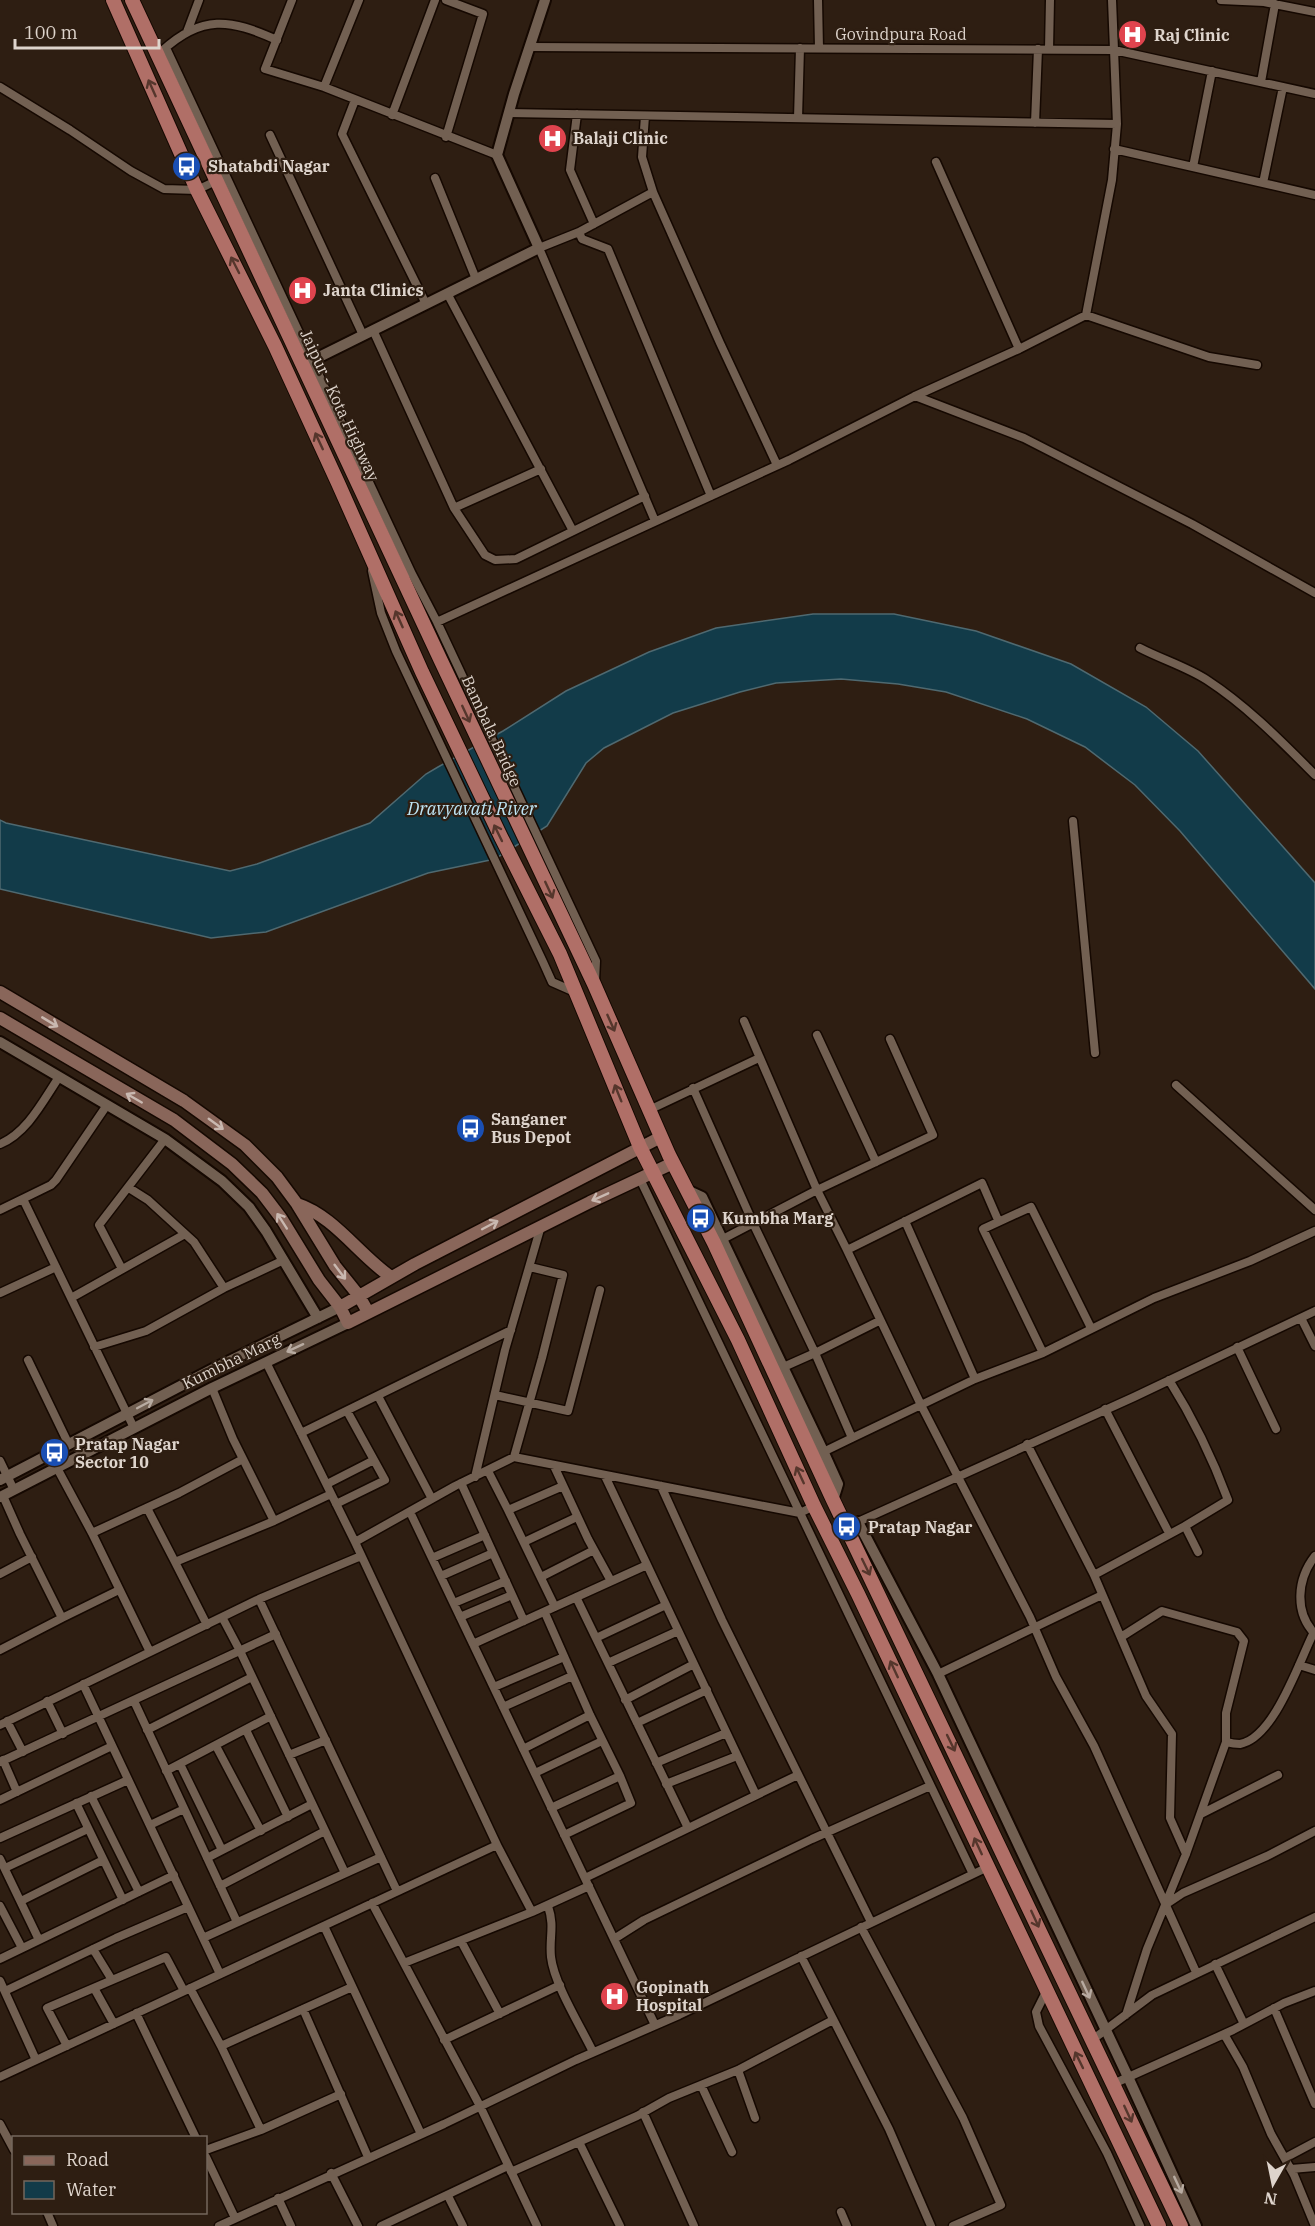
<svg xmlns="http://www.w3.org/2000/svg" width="1315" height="2226" font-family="'IBM Plex Serif',serif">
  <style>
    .water { fill: #123b49; stroke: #4f6970; stroke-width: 1.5 }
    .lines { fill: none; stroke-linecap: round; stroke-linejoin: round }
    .minor-casing { stroke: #150801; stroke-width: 11 }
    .tertiary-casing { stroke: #150801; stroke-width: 14 }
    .secondary-casing { stroke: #150801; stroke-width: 15 }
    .trunk-casing { stroke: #150801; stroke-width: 16 }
    .minor { stroke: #726052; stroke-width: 8 }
    .tertiary { stroke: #726052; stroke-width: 10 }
    .secondary { stroke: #89665a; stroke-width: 12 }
    .trunk { stroke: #b06f67; stroke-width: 14 }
    .oneway { stroke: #55362c }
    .oneway2 { stroke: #c9b8b0 }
    .oneway3 { stroke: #b8aba1 }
    .labels { text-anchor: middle; stroke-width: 4.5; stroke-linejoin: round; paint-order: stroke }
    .street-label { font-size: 16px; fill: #ded4cc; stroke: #2e1e12 }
    .poi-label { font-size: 16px; font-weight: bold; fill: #ded4cc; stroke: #2e1e12; text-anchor: start }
    .water-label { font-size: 18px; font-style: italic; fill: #bee5f5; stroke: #2e1e12 }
  </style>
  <rect width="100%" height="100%" fill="#2e1e12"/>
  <path class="water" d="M813,614H894L976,631L1071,664L1146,707L1198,751L1315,883V989L1180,831L1135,785L1085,747L1027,719L946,692L898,684L841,679L776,683L740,692L673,713L604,748L586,763L547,826L495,859L428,873L266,932L211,938L0,889V820L6,823L230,871L257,864L370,823L426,774L438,767L503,731L566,691L649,652L716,628Z"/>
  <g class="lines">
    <defs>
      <path id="minor" d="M292,0L265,69L324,87L497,155
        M818,0L819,48
        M1221,0L1264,2L1315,12
        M187,32L199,0
        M530,47L1114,50L1315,94
        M166,48L411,572
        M1049,49L1050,0
        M162,51C202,14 230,19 277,40
        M1261,82L1275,4
        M0,87L70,130L131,171L164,189L197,190L220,179
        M324,87L359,0
        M355,100L342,134L426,304
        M509,113L1117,124
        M577,114L570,170L594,224
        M392,115L435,0
        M645,116L642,157L653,192L720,343L777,465
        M798,118L800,48
        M1035,123L1038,49
        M270,135L363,335
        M446,137L483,14L446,0
        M1114,149L1315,195
        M936,162L1019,349
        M1193,167L1212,71
        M435,178L476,279
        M1263,183L1283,87
        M653,192L579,232L582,239L608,249L711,496
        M579,232L539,248L655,521
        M447,293L573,531
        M1086,315L1112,180L1117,124L1112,0
        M373,330L454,508
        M915,396L1024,438L1192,524L1315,593
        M541,469L454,508L485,555L495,560L516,559L645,496
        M372,571L381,613L396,651L543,962L552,982L577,993
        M407,573L411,572L437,622L596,961L595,981
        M437,622L789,460L915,396L1019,349L1086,315L1209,357L1257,365
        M1140,648C1161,659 1187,667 1207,680C1247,706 1281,741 1315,775
        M1073,821L1095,1053
        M744,1021L817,1190L847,1250L982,1183L998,1220
        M817,1035L876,1162
        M1176,1085L1315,1210
        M693,1088L753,1223L815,1353L879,1321
        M649,1110L759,1058
        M0,1144C27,1133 43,1101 59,1077
        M640,1179L973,1874
        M129,1188L148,1200L194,1242L224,1288
        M23,1199L134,1428
        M0,1210L51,1185L56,1180L107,1105
        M905,1221L975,1379
        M719,1241L817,1190L933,1135L890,1039
        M847,1250L921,1405L975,1379L1043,1353L1154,1298L1250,1261L1315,1231
        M122,1269L99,1225L165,1139
        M0,1293L56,1267
        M71,1298L185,1234
        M1301,1318L1315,1346
        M94,1347L146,1331L224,1288L284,1260
        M1237,1347L1276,1429
        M1043,1353L983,1229L1031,1207L1091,1328
        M28,1360L69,1445
        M266,1362L355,1542L497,1845L532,1912
        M779,1369L815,1353L852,1438L921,1405L1030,1617L1056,1677L1094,1746L1196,1972
        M1169,1380C1193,1418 1212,1457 1228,1500L1185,1526L1198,1552
        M495,1395L568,1411L600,1290
        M378,1396L432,1499
        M1105,1409L1169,1533
        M301,1433L511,1330
        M1027,1444L1094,1575L1146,1696L1172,1734L1170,1818L1186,1854
        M819,1454L852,1438
        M514,1457L542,1358L563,1275L530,1267
        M0,1461L14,1490
        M554,1466L588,1539L611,1581
        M57,1468L92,1533L179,1493L243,1459
        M488,1471L508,1510
        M605,1476L756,1795
        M475,1477L505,1350L541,1226
        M461,1483L524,1621
        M327,1484L374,1460
        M661,1486L722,1620L871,1922
        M3,1496L20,1534L62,1618L119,1590
        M336,1504L385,1480L347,1411
        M147,1508L175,1562
        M410,1512L655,2025
        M274,1521L331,1494
        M847,1527L1134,1397L1315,1311
        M92,1533L150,1652
        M355,1542L455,1486L514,1457L800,1513L814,1506
        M524,1542L577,1517
        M1315,1556C1297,1579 1294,1612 1315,1634
        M432,1558L485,1535
        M0,1574L32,1557
        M1094,1575L1185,1526
        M441,1576L493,1553
        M541,1577L594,1550
        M576,1597L688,1828
        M259,1599L397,1891
        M454,1603L506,1581
        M555,1607L508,1510L563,1486
        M545,1613L590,1715L620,1776L551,1808
        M222,1617L240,1651L345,1873
        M460,1617L512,1595
        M207,1625L175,1562L274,1521L233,1439L212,1388
        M1121,1637L1162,1611L1237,1632L1244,1641L1226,1713V1742L1186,1854L1147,1949L1126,2015
        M596,1638L666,1605
        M473,1644C531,1618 589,1591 647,1565
        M0,1650L62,1618
        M608,1663L678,1631
        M1299,1665L1315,1670
        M938,1674L1102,1595
        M83,1684L220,1974
        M494,1687L564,1657
        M625,1700L694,1664
        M47,1701L63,1734
        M134,1701L237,1922
        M503,1707L572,1676
        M7,1721L23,1752
        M637,1723L707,1690
        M0,1725L259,1599L361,1556
        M147,1730L252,1677
        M246,1730L288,1817
        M1226,1742C1230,1743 1236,1744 1240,1744C1274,1738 1299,1662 1313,1634
        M216,1746L261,1831
        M523,1749L590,1715
        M289,1755L326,1740
        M3,1760L17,1792
        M0,1762L276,1634
        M656,1763L726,1733
        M180,1764L222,1850
        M166,1771L271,1716
        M535,1773L602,1741
        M666,1784L737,1756
        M91,1796L139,1892
        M0,1800L112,1746
        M76,1803L123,1900
        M1201,1814L1278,1775
        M150,1825L184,1809
        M564,1835L631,1803L620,1776
        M0,1838L128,1780
        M207,1858L312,1804
        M0,1859L39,1940
        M5,1868L88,1829
        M585,1878L798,1775
        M220,1886L325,1831
        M21,1901L103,1860
        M372,1903L480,2106L537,2226
        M1165,1905L1183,1893L1267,1856L1315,1831
        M0,1906L22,1948
        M548,1906C555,1927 549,1937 551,1957C554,1984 581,2027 593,2052
        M324,1926L421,2134
        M861,1927L963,2118L1001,2205L953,2226
        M203,1938L381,1857
        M614,1939L644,1920L812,1839L930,1786
        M461,1941L500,2014
        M93,1949L112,1980
        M801,1956L889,2129L931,2226
        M0,1959L174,1875
        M404,1963L532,1912L589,1886
        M1215,1964L1244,2024
        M0,1981L36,2060
        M94,1988L114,2024
        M190,1988L221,2046L261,2130
        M5,1991L116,1938L188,1907
        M1046,1992L1036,2012L1039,2026L1107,2153L1140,2226
        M1274,2008L1315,2104
        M303,2009L368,2157
        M136,2013L196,2138
        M1224,2034L1243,2067L1271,2134L1294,2175L1315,2226
        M444,2040L560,1985
        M1092,2040L1152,1995L1315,1917
        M67,2046L47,2008L166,1957L184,1991
        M221,2046L352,1987
        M738,2070L755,2118
        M0,2077L497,1845
        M1113,2084L1233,2030L1284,2003L1315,1991
        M701,2085L732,2152
        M643,2112L694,2226
        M0,2124L14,2150
        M579,2142L620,2226
        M206,2150L261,2130L341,2094
        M206,2157L235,2218
        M1285,2158L1315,2142
        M1291,2169L1315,2167
        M511,2172L637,2116L669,2098L738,2070L833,2020
        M331,2173L358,2226
        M448,2196L463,2226
        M278,2198L291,2226
        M47,2212L53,2226
        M841,2212L847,2226
        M219,2226L444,2124L576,2060L679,2015L988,1867
        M381,2226L508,2166"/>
      <path id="tertiary" d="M303,365L539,248L497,155L514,94L545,0
        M0,1042L165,1139L222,1181L249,1207L266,1231L318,1318
        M687,1190L702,1197L823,1451L838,1484L833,1500
        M0,1480L215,1368L340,1307
        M0,1497L212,1388L348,1323
        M858,1522L938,1674L1128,2077L1196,2226"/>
      <path id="secondary" d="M0,992L184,1101L245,1145L277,1177L297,1204L335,1266L359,1296L368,1312
        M0,1018L174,1120L232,1164L262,1193L281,1218L319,1280L340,1307L348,1323L590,1202L673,1163
        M297,1204C334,1216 359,1255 391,1277
        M340,1307L415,1264L661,1137"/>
      <path id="trunk" d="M113,0L197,190L275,346L338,483L422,672L501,837L560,954L640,1147L738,1340L814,1506L858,1594L1159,2226
        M132,0L441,661L594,984L669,1155L714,1243L833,1500L1181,2226"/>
    </defs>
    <use href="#minor" class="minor-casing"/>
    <use href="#tertiary" class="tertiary-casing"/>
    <use href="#secondary" class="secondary-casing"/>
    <use href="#trunk" class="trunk-casing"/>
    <use href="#minor" class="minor"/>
    <use href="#tertiary" class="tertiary"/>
    <use href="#secondary" class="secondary"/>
    <use href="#trunk" class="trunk"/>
  </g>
  <defs><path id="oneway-shaft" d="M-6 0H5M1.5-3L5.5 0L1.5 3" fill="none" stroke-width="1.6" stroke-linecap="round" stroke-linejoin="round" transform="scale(1.5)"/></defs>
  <g class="oneway">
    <use href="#oneway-shaft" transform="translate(152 88) rotate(-114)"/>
    <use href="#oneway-shaft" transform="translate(235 265) rotate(-117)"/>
    <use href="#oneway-shaft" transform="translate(319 441) rotate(-115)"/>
    <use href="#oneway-shaft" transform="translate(399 619) rotate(-114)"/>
    <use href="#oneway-shaft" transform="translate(466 714) rotate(65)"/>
    <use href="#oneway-shaft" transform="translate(498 833) rotate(-116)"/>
    <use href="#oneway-shaft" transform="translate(549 890) rotate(65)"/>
    <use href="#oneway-shaft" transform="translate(611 1023) rotate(66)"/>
    <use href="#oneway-shaft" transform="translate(618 1093) rotate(-112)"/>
    <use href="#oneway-shaft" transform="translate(800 1475) rotate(-115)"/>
    <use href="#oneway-shaft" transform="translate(866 1567) rotate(64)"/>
    <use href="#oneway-shaft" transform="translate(894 1669) rotate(-115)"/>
    <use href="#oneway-shaft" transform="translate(951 1743) rotate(64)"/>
    <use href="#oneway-shaft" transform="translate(978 1846) rotate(-115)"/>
    <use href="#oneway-shaft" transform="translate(1035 1919) rotate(65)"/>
    <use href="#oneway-shaft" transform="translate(1079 2060) rotate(-116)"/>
    <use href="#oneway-shaft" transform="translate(1128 2114) rotate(65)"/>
  </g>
  <g class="oneway2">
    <use href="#oneway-shaft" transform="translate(50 1022) rotate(31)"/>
    <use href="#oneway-shaft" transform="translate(134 1098) rotate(-150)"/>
    <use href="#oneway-shaft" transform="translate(216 1124) rotate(36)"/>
    <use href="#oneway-shaft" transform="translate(600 1197) rotate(156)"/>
    <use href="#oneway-shaft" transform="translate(282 1221) rotate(-123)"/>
    <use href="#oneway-shaft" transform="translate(490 1225) rotate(-28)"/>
    <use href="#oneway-shaft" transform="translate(340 1272) rotate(53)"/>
  </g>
  <g class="oneway3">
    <use href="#oneway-shaft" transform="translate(295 1348) rotate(155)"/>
    <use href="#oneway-shaft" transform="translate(145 1404) rotate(-28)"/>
    <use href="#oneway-shaft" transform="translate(1086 1990) rotate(65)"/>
    <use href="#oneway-shaft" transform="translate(1178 2185) rotate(65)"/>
  </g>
  <defs>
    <symbol id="hospital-disc" viewBox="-11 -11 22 22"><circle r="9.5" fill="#e0444e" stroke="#2e1e12"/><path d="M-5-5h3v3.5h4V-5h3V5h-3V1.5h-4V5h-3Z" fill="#fff"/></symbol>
    <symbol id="bus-disc" viewBox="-11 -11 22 22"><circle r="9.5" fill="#1a4fb4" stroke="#2e1e12"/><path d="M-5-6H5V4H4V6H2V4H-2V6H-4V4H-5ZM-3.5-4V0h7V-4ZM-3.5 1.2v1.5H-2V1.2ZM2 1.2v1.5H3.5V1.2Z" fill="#fff"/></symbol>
  </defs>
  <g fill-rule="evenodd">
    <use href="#hospital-disc" x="1116" y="18" width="33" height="33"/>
    <use href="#hospital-disc" x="536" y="122" width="33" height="33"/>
    <use href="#bus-disc" x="170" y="150" width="33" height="33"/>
    <use href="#hospital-disc" x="286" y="274" width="33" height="33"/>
    <use href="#bus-disc" x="454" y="1112" width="33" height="33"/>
    <use href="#bus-disc" x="684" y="1202" width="33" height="33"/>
    <use href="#bus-disc" x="38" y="1436" width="33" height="33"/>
    <use href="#bus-disc" x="830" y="1510" width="33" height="33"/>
    <use href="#hospital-disc" x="598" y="1980" width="33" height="33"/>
  </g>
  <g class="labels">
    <g class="street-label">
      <text x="901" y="40">Govindpura Road</text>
      <text transform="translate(340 405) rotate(65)" y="6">Jaipur - Kota Highway</text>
      <text transform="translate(492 731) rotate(65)" y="6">Bambala Bridge</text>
      <text transform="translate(231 1361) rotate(-26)" y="6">Kumbha Marg</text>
    </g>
    <g class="poi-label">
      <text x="1154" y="41">Raj Clinic</text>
      <text x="573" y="144">Balaji Clinic</text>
      <text x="208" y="172">Shatabdi Nagar</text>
      <text x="323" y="296">Janta Clinics</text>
      <text x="491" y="1125">Sanganer<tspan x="491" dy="18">Bus Depot</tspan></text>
      <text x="722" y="1224">Kumbha Marg</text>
      <text x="75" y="1450">Pratap Nagar<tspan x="75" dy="18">Sector 10</tspan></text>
      <text x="868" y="1533">Pratap Nagar</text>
      <text x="636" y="1993">Gopinath<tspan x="636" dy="18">Hospital</tspan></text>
    </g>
    <g class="water-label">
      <text x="472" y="815">Dravyavati River</text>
    </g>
  </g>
  <rect x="12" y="2136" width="195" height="78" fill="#2e1e12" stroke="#74675c" stroke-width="1.5"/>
  <rect x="24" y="2156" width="30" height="9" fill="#89665a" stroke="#74675c" stroke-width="1.5"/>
  <text x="66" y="2166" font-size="18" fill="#ded4cc">Road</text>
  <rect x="24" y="2181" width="30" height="18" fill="#123b49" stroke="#74675c" stroke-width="1.5"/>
  <text x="66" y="2196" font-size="18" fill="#ded4cc">Water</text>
  <g transform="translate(1273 2184) rotate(189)" stroke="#2e1e12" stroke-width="4.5" paint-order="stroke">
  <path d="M0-4.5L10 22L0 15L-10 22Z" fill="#ded4cc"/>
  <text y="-9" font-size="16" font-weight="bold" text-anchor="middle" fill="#ded4cc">N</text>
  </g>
  <path d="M15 39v9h144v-9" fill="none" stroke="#ded4cc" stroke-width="3"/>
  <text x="24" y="39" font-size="18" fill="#ded4cc" stroke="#2e1e12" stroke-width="4.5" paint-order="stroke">100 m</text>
</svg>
